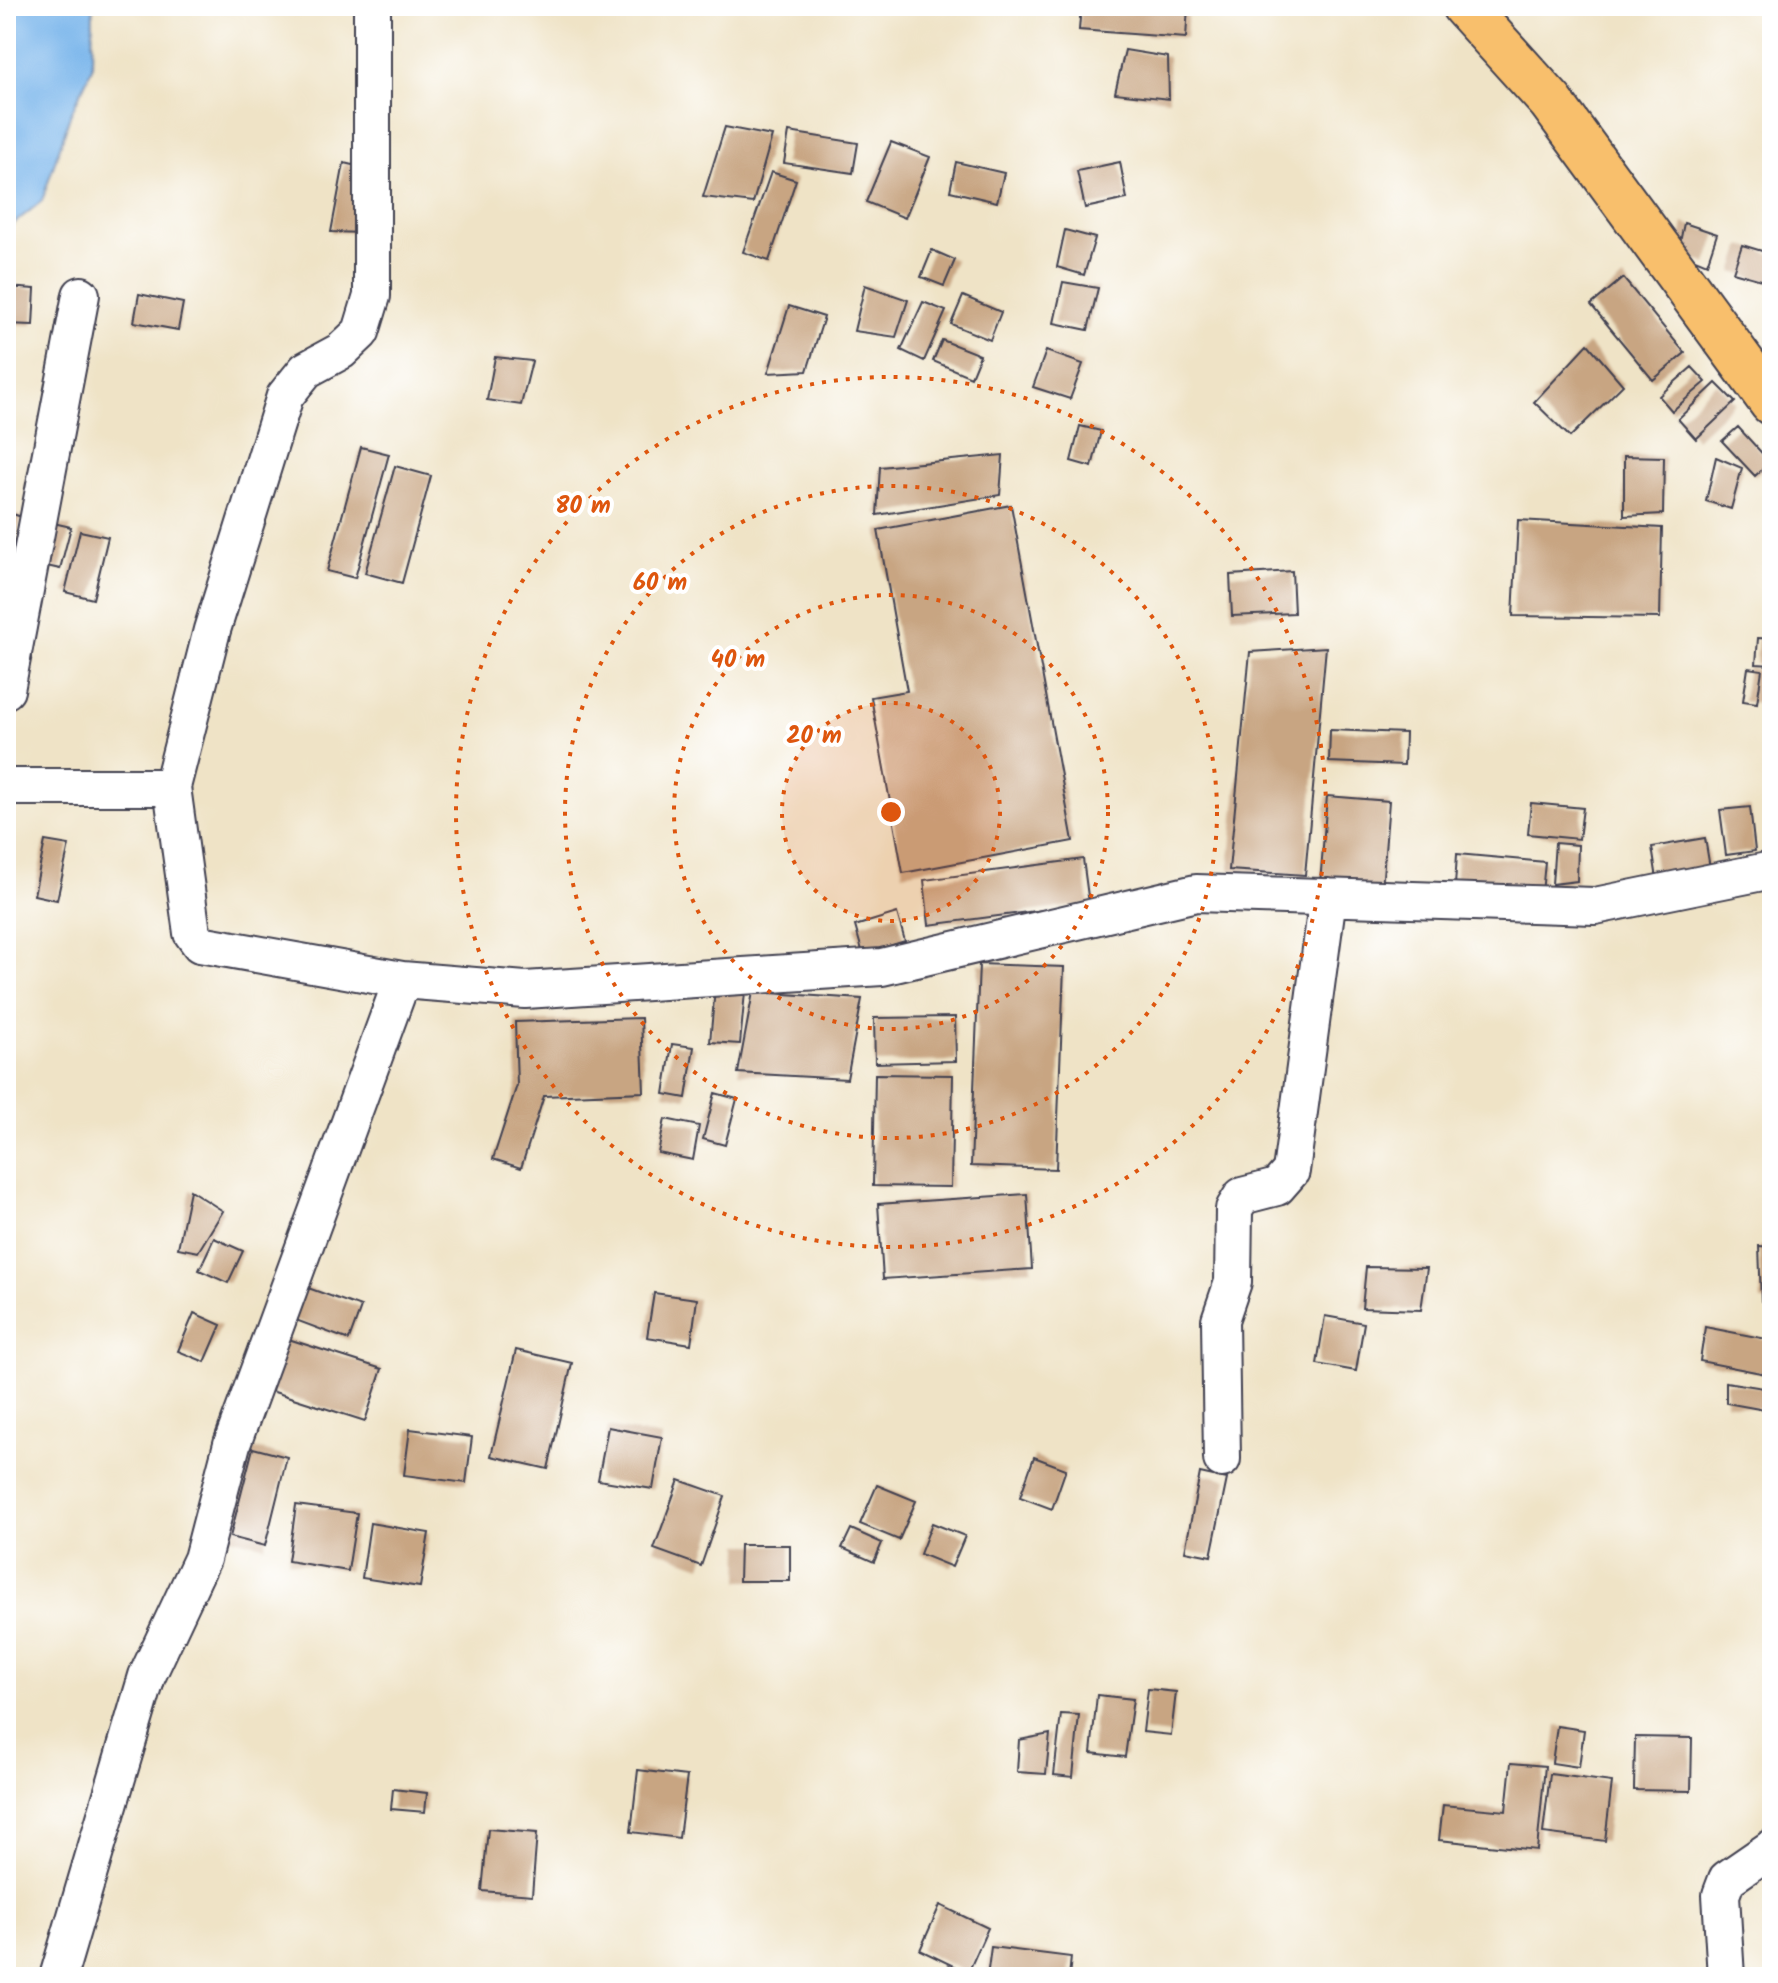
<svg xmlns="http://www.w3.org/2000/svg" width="1778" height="1983" font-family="Kalam,sans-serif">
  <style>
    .water { fill: #79b5eb; stroke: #4e6c93; stroke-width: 2 }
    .building { fill: #c8a582 }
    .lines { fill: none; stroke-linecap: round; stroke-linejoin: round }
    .minor-casing { stroke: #413f50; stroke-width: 40 }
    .major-casing { stroke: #413f50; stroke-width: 48 }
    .minor { stroke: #fff; stroke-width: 36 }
    .major { stroke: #f8bf6c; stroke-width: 44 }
    .ring { fill: none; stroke: #de560e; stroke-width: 4; stroke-dasharray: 4 8 }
    .centre { fill: #de560e; stroke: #fff; stroke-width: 4 }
    .ring-label { font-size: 24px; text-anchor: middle; font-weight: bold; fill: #de560e; stroke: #fff; stroke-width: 8; stroke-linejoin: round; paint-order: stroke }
  </style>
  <rect width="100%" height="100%" fill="#fff"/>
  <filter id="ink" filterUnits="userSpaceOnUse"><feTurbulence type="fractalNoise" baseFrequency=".0125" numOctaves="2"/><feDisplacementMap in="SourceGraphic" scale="16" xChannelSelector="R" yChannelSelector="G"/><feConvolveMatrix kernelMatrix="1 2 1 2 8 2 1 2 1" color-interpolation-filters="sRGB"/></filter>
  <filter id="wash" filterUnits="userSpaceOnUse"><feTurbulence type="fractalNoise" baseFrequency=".006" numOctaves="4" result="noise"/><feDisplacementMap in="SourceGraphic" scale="32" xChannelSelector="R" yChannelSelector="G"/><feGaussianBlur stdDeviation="1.8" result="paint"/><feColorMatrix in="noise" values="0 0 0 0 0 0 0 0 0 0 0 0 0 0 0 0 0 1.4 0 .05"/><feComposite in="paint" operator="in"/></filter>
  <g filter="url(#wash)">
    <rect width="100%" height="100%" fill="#efe3c6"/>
    <path class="water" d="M6,6H93L92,68L71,113L42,201L12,225L6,224Z"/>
    <g id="blocks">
      <path class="building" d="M1081,6H1188L1186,38L1079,30Z
        M1125,50L1168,57L1169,99L1115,93Z
        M725,127L772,136L753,203L703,197Z
        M789,132L858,143L853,173L784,163Z
        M891,142L930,157L905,218L866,202Z
        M956,162L1004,173L997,202L950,191Z
        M1120,162L1127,199L1085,208L1077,171Z
        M344,163L369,169L365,233L331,232Z
        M771,172L796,180L769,261L743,252Z
        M1684,223L1717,234L1707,264L1678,252Z
        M1065,230L1095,238L1084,275L1057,267Z
        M1742,245L1772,254V283L1733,272Z
        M932,250L955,260L944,286L921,277Z
        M1623,278L1685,353L1653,380L1591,305Z
        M1063,282L1098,288L1088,330L1054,323Z
        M865,285L908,300L896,337L854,331Z
        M6,287L35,289L33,325L6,324Z
        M139,294L183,303L178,330L134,322Z
        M963,296L1001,312L990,340L951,324Z
        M923,302L946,311L924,361L901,350Z
        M789,306L824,317L807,371L768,373Z
        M942,340L980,355L971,377L933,361Z
        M1588,344L1623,385L1570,437L1534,402Z
        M1046,351L1083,364L1070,399L1033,387Z
        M495,357L532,361L521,405L487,400Z
        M1692,367L1706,382L1672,411L1659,396Z
        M1716,383L1735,402L1696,439L1678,419Z
        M1080,426L1101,431L1092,467L1071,461Z
        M1738,427L1770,462L1755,476L1722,441Z
        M361,447L389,454L355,578L327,571Z
        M1003,455L1000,495L877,515L880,467Z
        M1624,456L1664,457L1663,514L1624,516Z
        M1716,457L1742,468L1731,509L1706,501Z
        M395,466L431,476L402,583L365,573Z
        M1011,505L1073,841L903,873L871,697L907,691L878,530Z
        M6,512L22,517L7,566H6Z
        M1518,520L1662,528L1660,618L1513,616Z
        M49,522L71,527L60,569L38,564Z
        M80,531L108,537L93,599L65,592Z
        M1292,571L1294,613L1232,616L1230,575Z
        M1758,638L1772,639V665L1756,664Z
        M1326,647L1305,875L1229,870L1250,652Z
        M1748,668L1762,670L1757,703L1743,701Z
        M1330,730L1405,733L1404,765L1329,762Z
        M1327,796L1389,801L1382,889L1320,884Z
        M1531,803L1583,808L1579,839L1528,834Z
        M1750,807L1755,851L1726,855L1720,810Z
        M1705,838L1710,868L1657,879L1652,847Z
        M45,841L69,845L57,900L34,895Z
        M1555,843L1578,845L1577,881L1552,884Z
        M1457,854L1545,862L1542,893L1455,886Z
        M1083,859L1089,904L929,925L924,880Z
        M897,913L905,941L863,954L855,926Z
        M979,964L1064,967L1056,1169L971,1166Z
        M715,989L745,992L740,1044L710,1042Z
        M753,992L862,999L847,1079L738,1073Z
        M955,1017L956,1061L875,1063L874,1018Z
        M641,1018L644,1092L544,1096L521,1168L493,1159L517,1085L515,1022Z
        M672,1044L694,1047L686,1098L664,1094Z
        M875,1074L953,1075L951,1187L873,1186Z
        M715,1093L737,1099L725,1145L703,1139Z
        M665,1119L699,1126L693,1160L658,1153Z
        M190,1190L223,1211L198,1252L178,1248Z
        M1027,1194L1032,1269L883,1279L878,1204Z
        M214,1238L243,1251L228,1283L199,1270Z
        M1759,1246L1772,1247V1301H1761Z
        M1366,1267L1427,1268L1421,1310L1362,1308Z
        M297,1284L361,1307L349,1340L285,1316Z
        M654,1293L697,1299L691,1344L647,1337Z
        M194,1313L221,1325L205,1362L178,1351Z
        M1325,1316L1364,1323L1356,1371L1317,1364Z
        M1705,1327L1772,1340L1771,1375L1700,1361Z
        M282,1337L382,1369L365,1421L265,1389Z
        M516,1350L572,1363L548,1469L491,1456Z
        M1726,1382L1770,1389L1765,1410L1726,1403Z
        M608,1427L662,1437L653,1489L598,1480Z
        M410,1429L472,1437L466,1483L404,1475Z
        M253,1448L287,1457L265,1546L230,1537Z
        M1034,1457L1066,1469L1052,1509L1020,1497Z
        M1200,1473L1227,1479L1211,1556L1185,1551Z
        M679,1480L725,1496L701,1566L654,1549Z
        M877,1485L916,1501L899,1540L860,1524Z
        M296,1505L357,1513L348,1571L288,1561Z
        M370,1523L429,1533L420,1587L362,1578Z
        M932,1523L965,1536L952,1567L920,1554Z
        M851,1529L882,1543L874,1562L842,1548Z
        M740,1545H790V1581H739Z
        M1148,1689L1176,1692L1171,1735L1143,1732Z
        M1097,1695L1133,1699L1125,1757L1091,1753Z
        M1061,1714L1079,1715L1073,1777L1054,1775Z
        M1557,1726L1584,1730L1579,1767L1552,1763Z
        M1050,1734L1046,1774L1017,1772L1019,1740Z
        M1635,1737L1692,1738L1691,1791L1634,1790Z
        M1511,1763L1545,1766L1537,1850L1439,1840L1443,1805L1506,1811Z
        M638,1770L687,1776L679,1838L631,1832Z
        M1550,1774L1612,1782L1605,1841L1543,1833Z
        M393,1789L427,1793L425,1812L391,1809Z
        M488,1829L537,1833L532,1895L482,1891Z
        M940,1905L988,1928L968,1973L920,1950Z
        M991,1947L1071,1957L1069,1977H987Z"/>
    </g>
  </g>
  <g filter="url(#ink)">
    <use href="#blocks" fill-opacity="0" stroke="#413f50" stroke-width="2"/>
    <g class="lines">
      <defs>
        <path id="minor" d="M6,690L81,295
          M6,787H172L192,933L200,944L402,980L525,990L882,967L1196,893L1595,906L1772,870
          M172,787L212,630L285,396L306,370L341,351L361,332L372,296V6
          M1222,1459L1220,1320L1233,1282L1234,1209L1242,1196L1277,1187L1291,1171L1328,897
          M58,1977L147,1676L202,1559L232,1444L402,980
          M1726,1977L1721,1895L1727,1879L1772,1848"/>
        <path id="major" d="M1464,6L1551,102L1772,403"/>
      </defs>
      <use href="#minor" class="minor-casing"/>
      <use href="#major" class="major-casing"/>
      <use href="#minor" class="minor"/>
      <use href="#major" class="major"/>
    </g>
  </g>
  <circle cx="891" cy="812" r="109" fill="#de560e" fill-opacity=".12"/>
  <g class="ring">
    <circle cx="891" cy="812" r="109"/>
    <circle cx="891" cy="812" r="217"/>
    <circle cx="891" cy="812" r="326"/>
    <circle cx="891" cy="812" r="435"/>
  </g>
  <circle cx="891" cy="812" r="12" class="centre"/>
  <g class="ring-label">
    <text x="583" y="513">80 m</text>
    <text x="660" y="590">60 m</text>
    <text x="738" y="667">40 m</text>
    <text x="814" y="743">20 m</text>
  </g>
  <rect width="1778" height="1983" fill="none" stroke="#fff" stroke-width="32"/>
</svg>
